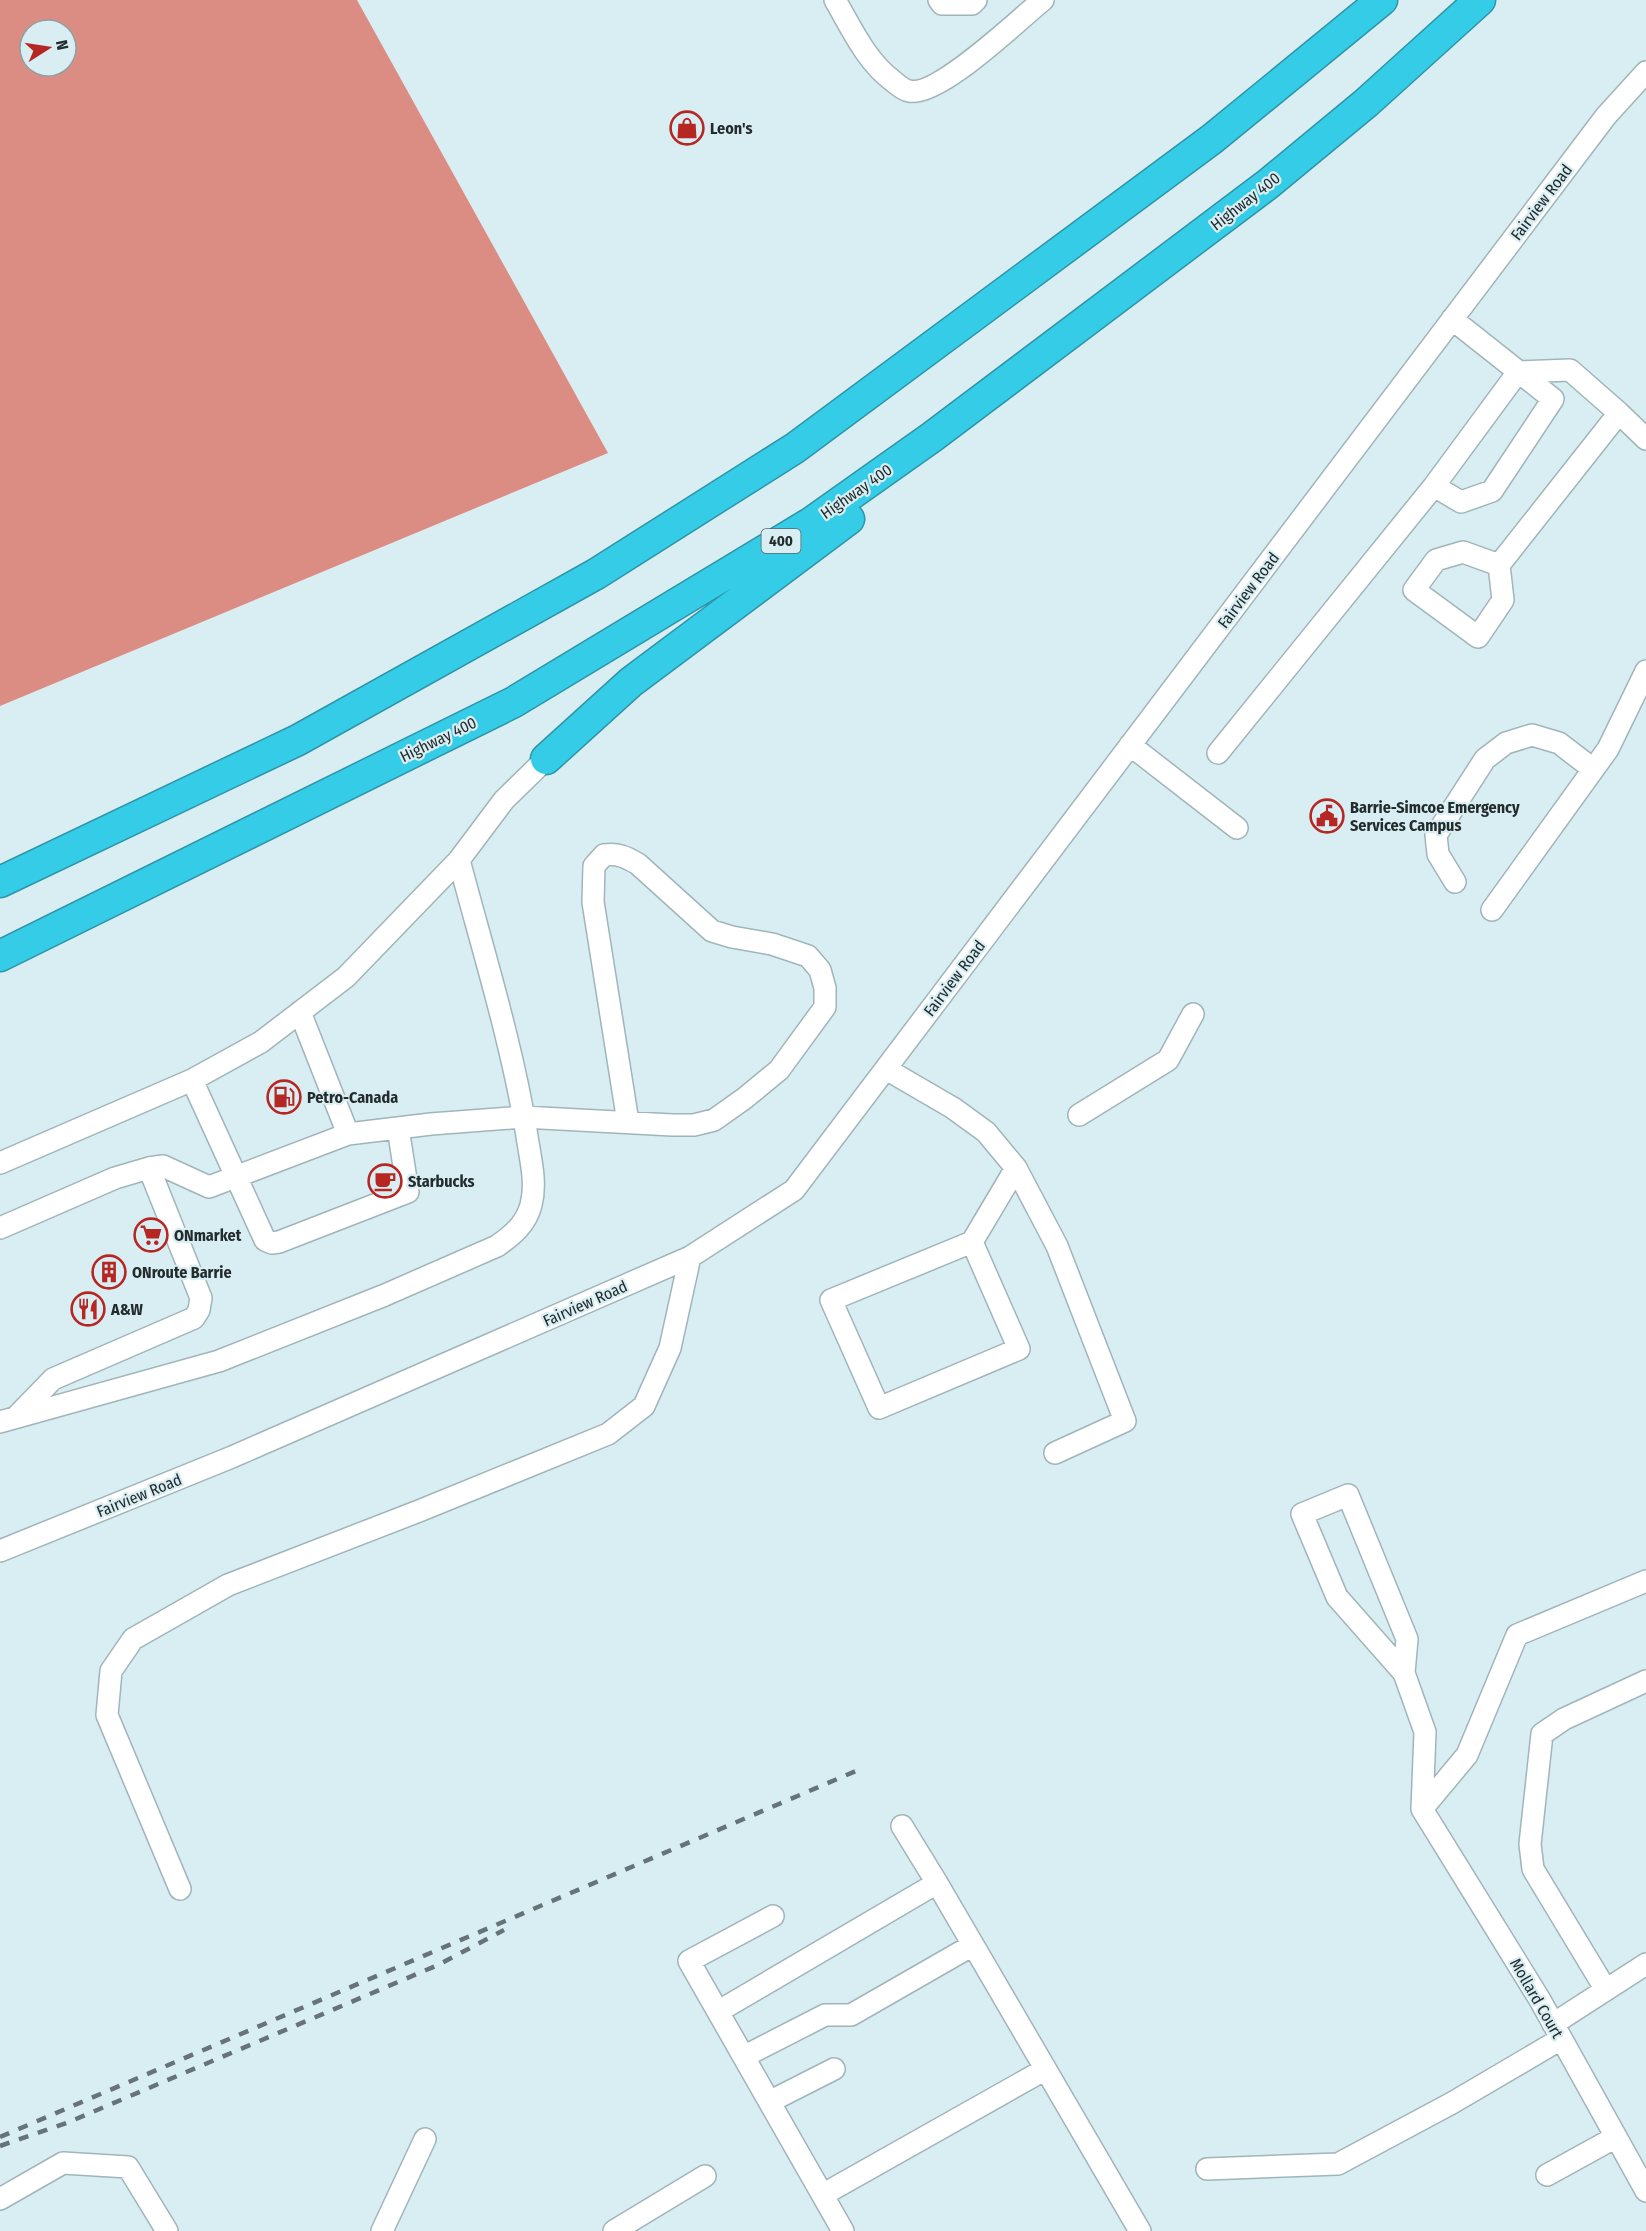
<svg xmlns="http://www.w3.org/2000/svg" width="1646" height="2231" font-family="'Fira Sans Condensed',sans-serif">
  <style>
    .forest { fill: #dc8d83; fill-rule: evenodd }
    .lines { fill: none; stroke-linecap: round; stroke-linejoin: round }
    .minor-casing { stroke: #a0b5ba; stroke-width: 24 }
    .highway-casing { stroke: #2f94a7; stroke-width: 33 }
    .minor { stroke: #fff; stroke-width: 21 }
    .highway { stroke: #35cce8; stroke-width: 30 }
    .rail { stroke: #667477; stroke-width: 4.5; stroke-dasharray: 10 10; stroke-linecap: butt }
    .labels { text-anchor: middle; stroke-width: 4.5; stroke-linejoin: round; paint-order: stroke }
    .shield { fill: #d8eef3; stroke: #596668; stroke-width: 1.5 }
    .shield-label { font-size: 15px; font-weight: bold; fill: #232b2d }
    .poi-label { font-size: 16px; font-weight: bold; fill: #232b2d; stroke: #d8eef3; text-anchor: start }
    .street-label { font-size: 16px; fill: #232b2d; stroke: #d8eef3 }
  </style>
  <rect width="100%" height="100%" fill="#d8eef3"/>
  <path class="forest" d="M0,0H357L608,453L0,706ZM30,30H66V66H30Z"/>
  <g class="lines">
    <defs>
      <path id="minor" d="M835,0C852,29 866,61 893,81C898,85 903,90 909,91C938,98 1018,20 1043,0
        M939,0L942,4H972L976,0
        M1452,319L1553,399L1492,491L1461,502L1434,486L1518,372L1570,370L1619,413L1499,565L1503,600L1478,637L1414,590L1436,560L1463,552L1499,565
        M1619,413L1646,439
        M1130,745L1237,828
        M1218,753L1434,486
        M1455,882L1438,854L1436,835L1485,759L1506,743L1532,735L1559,743L1593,769
        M1492,910L1608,749L1646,671
        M300,1012L348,1134
        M886,1069L953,1108L986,1132L1016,1168L1057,1246L1125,1421L1055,1453
        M192,1080L265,1240L272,1243L279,1242L408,1192L398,1128
        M1079,1115L1168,1060L1193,1014
        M0,1163L192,1080L261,1042L346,977L459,860L504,800L546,759
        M0,1228L115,1178L149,1168L163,1166L209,1187L348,1134L431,1124L523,1117L672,1125H694L714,1120L745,1098L779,1070L825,1007V988L820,970L808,956L772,944L732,937L712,931L638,864C626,857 618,853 604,855L594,866L593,902L628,1122
        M972,1242L831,1300L879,1408L1019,1349L972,1242L1016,1168
        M16,1417L53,1379L194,1318L199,1310L201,1298L149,1168
        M0,1422L219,1361L385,1295L497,1246C513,1235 526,1224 531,1205C537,1182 530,1158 527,1136C512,1043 483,951 459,860
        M0,1551L232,1457L690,1257L794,1190L1606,116L1646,72
        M1404,1673L1337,1597L1302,1514L1348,1495L1407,1639L1404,1673L1425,1732L1422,1809
        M1422,1809L1540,2000L1646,2191
        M1422,1809L1467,1755L1517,1635L1646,1581
        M937,1883L1140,2231
        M180,1889L107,1715L111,1671L133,1639L228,1585L419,1511L608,1434L644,1406L670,1348L690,1257
        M773,1916L689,1961L843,2231
        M1606,1990L1533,1869L1530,1844L1542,1734L1564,1719L1646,1681
        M719,2011L937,1883L902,1826
        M1553,2024L1646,1964
        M745,2056L825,2015H851L973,1945
        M771,2101L834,2069
        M1207,2169L1338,2164L1452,2103L1561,2039
        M1547,2175L1616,2137
        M824,2194L1044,2070
        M0,2199L63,2163L128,2167L167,2231
        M382,2231L425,2139
        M614,2231L705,2176"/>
      <path id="highway" d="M546,759L631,682L849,519
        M0,882L298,740L596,574L795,448L1212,139L1382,0
        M0,956L514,702L812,522L932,437L1268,184L1366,103L1480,0"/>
    </defs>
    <use href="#minor" class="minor-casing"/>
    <use href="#highway" class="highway-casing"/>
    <use href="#minor" class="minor"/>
    <use href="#highway" class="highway"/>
    <path class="rail" d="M0,2137L863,1768
      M0,2146L69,2122L438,1965L504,1930"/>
  </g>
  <defs>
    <symbol id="shop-ring" viewBox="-11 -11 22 22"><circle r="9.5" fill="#d8eef3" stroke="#b62724" stroke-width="1.5"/><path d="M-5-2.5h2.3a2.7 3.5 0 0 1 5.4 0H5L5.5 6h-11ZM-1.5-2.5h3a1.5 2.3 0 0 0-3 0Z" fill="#b62724"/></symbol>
    <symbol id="civic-ring" viewBox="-11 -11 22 22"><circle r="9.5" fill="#d8eef3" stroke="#b62724" stroke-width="1.5"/><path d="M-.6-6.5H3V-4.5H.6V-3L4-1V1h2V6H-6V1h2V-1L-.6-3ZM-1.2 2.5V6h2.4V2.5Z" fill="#b62724"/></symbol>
    <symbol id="fuel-ring" viewBox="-11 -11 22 22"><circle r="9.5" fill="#d8eef3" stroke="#b62724" stroke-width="1.5"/><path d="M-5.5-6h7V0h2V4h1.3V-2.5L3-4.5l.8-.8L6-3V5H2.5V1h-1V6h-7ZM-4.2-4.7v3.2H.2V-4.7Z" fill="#b62724"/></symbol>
    <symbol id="cafe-ring" viewBox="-11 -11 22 22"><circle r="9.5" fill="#d8eef3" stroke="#b62724" stroke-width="1.5"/><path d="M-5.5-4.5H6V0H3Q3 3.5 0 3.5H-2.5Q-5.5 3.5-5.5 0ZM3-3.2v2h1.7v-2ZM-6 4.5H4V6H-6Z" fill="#b62724"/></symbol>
    <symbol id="supermarket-ring" viewBox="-11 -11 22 22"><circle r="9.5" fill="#d8eef3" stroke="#b62724" stroke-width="1.5"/><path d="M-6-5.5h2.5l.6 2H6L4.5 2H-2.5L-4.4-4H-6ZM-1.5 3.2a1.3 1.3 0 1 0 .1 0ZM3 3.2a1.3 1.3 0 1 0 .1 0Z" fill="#b62724"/></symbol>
    <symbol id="building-ring" viewBox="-11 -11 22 22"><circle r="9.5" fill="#d8eef3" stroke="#b62724" stroke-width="1.5"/><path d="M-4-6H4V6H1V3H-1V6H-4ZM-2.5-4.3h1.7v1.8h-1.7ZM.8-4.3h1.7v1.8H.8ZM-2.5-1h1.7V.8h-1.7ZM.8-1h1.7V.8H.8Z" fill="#b62724"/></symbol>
    <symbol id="restaurant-ring" viewBox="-11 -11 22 22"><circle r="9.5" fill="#d8eef3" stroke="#b62724" stroke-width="1.5"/><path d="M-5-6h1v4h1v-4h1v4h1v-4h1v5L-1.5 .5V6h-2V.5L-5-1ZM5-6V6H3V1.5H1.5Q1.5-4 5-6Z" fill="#b62724"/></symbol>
  </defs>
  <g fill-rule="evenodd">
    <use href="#shop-ring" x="668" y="109" width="38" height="38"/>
    <use href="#civic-ring" x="1308" y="797" width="38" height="38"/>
    <use href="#fuel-ring" x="265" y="1078" width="38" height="38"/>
    <use href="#cafe-ring" x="366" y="1162" width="38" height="38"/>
    <use href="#supermarket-ring" x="132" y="1216" width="38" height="38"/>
    <use href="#building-ring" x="90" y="1253" width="38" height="38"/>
    <use href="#restaurant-ring" x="69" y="1290" width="38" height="38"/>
  </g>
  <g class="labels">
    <rect class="shield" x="761.5" y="529" width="39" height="24" rx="4.5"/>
    <g class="shield-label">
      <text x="781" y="546">400</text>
    </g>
    <g class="poi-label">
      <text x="710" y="134">Leon's</text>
      <text x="1350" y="813">Barrie-Simcoe Emergency<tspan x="1350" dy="18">Services Campus</tspan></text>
      <text x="307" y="1103">Petro-Canada</text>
      <text x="408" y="1187">Starbucks</text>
      <text x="174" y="1241">ONmarket</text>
      <text x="132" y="1278">ONroute Barrie</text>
      <text x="111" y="1315">A&amp;W</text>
    </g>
    <g class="street-label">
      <text transform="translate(1245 201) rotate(-38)" y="6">Highway 400</text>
      <text transform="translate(1541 202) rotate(-53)" y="6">Fairview Road</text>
      <text transform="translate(856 491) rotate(-35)" y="6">Highway 400</text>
      <text transform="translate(1248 590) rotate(-53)" y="6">Fairview Road</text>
      <text transform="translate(438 739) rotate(-26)" y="6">Highway 400</text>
      <text transform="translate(954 978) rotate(-53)" y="6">Fairview Road</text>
      <text transform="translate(585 1303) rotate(-24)" y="6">Fairview Road</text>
      <text transform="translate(139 1495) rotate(-22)" y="6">Fairview Road</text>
      <text transform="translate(1537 1998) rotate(60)" y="6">Mollard Court</text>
    </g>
  </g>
  <g transform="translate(48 48) rotate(78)"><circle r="28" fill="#d8eef3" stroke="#90a0a4" stroke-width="1.5"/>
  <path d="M0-4.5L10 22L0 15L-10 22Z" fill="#b62724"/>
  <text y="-9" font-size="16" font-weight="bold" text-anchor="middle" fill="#232b2d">N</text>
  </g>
</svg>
